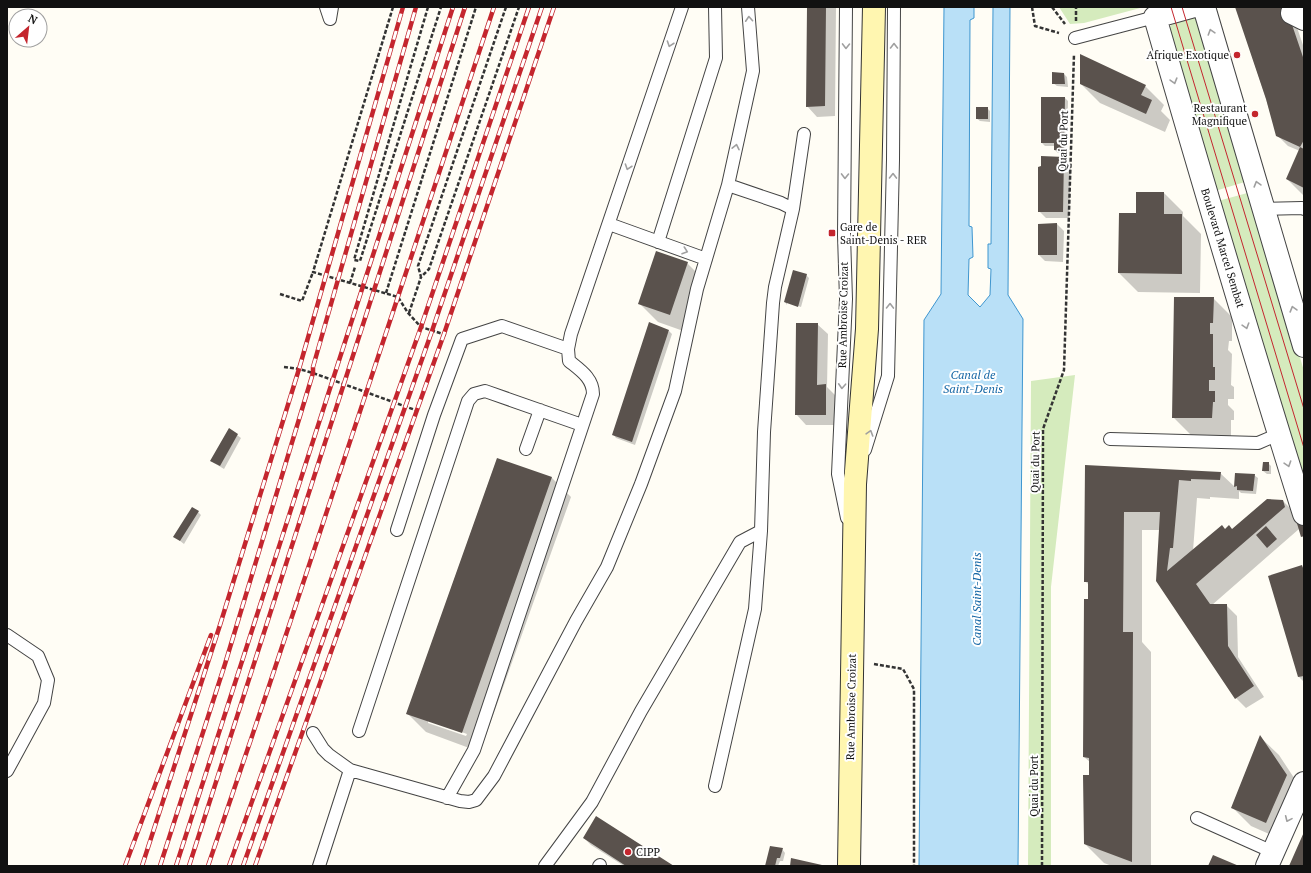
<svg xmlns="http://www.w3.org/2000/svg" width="1311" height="873" font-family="'PT Serif',serif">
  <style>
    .green { fill: #d5ebbd }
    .water { fill: #b9e0f7; stroke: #3f96cf }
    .shadow { fill: #0003; fill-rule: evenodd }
    .building { fill: #5a524d }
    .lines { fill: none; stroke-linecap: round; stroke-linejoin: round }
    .lane-casing { stroke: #444; stroke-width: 14 }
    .street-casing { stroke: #444; stroke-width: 24 }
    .secondary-casing { stroke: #333; stroke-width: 24 }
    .path { stroke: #333; stroke-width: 2.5; stroke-dasharray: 4 2; stroke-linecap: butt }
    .lane { stroke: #fff; stroke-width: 12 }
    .street { stroke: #fff; stroke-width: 22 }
    .secondary { stroke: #fff6b0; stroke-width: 22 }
    .tram { stroke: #c4262e; stroke-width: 1 }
    .rail-casing { stroke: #c4262e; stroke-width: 4.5 }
    .rail { stroke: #fff; stroke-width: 3; stroke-dasharray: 9; stroke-linecap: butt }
    .oneway { stroke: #a0a0a0 }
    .poi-dot { fill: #c4262e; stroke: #fff; stroke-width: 1.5 }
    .labels { text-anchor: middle; stroke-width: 4; stroke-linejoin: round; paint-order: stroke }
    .poi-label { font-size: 11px; fill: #111; stroke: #fff; text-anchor: end }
    .street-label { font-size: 11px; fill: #111; stroke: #fff }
    .water-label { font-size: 12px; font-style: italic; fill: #1768a6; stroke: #fff }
  </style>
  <rect width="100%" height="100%" fill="#fffdf5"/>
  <path class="green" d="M1059,7H1144L1084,23L1070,24Z
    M1192,18H1196L1248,181L1215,191L1168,32L1171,25Z
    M1251,192L1304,371V490L1218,201Z
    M1075,375L1051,587V866H1028L1031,381Z"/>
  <path class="water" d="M944,7H974V18L970,20L969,226L972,227L973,257L969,259L968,295L980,307L990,295L991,269L988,268V244H991L993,7H1010L1008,295L1023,319L1018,866H919L924,320L941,294Z"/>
  <path class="shadow" d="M808,7H836L835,116L817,117L807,106Z
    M1236,7H1290L1304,48V196L1287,179L1300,151L1288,146L1277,135L1266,99Z
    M1064,74L1067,77L1068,87L1057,86L1053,83Z
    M1081,84L1145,86L1164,105L1161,111L1170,120L1165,132L1100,103Z
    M1065,98L1068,101L1067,153H1058L1055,150V146H1045L1042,143Z
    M987,108L990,111V122L980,121L976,118Z
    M1064,158L1071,164L1069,218H1046L1039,211L1042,167Z
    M1164,193L1183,212V216L1201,234L1200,293L1138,292L1119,273L1120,214H1137Z
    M1057,224L1064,231L1063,262L1045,261L1039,255Z
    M687,263L706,282L689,333L658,322L639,303Z
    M806,275L809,278L801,307L787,302V305L785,302Z
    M1213,298L1232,317V341H1229L1228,350L1232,354L1231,385L1234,387V399H1228V405L1234,411V420H1231V437L1192,436L1173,417Z
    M817,324L828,334L827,387L836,396L835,425H806L796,414Z
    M669,331L672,334L635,445L616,438L613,434Z
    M237,435L241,438L224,469L214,463L211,460Z
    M497,459L552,478L571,497L480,752L426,732L407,713ZM428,720L467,734L466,736L428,723Z
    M1268,463L1271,466V474H1267L1263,471Z
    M1086,466L1220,473L1235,487L1236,474L1254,475L1258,478L1256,494L1241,493L1239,491V499L1210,497V499L1197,498L1193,551L1225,530H1233L1283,501L1301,519L1304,521V539L1302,536L1299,529L1212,605H1226L1237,616L1238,657L1264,697L1246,708L1236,698L1157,581L1160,530H1142V642L1151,652V866H1112L1104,863L1085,844L1090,762L1084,757L1089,585L1085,581Z
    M198,512L201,515L184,544L175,537Z
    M1302,567L1304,568V682L1299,677L1269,577Z
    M1260,737L1279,755L1304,793L1285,841L1251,826L1232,807Z
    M584,838L672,866H624L591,845Z
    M782,849L785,853L783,861H780L778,866H766Z"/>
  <path class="building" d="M807,7H826L825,106L806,107Z
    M1235,7H1286L1304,60V140L1300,147L1304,149V188L1286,179L1300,147L1276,136L1266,99Z
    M1080,54L1146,85L1141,95L1152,100L1146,114L1080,84Z
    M1052,72L1064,73L1065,84H1052Z
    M1041,97H1065L1064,151L1054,150V143H1041Z
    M976,107H988V119H976Z
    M1041,156L1064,157L1063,212H1038V167L1041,166Z
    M1136,192H1164V214H1182V274L1118,273L1119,213H1136Z
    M1057,223V255H1038V224Z
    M656,251L688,262L670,315L638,304Z
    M793,270L807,274L798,307L784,302Z
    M1174,297H1214L1213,323H1210V334H1213V367H1215V380H1209V391H1215V402H1213L1212,418H1172Z
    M649,322L669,330L632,442L612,435Z
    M796,323H818L817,385L826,384V415H795Z
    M229,428L238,434L220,466L210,461Z
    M497,458L552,477L462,733L406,714Z
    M1263,462H1269V471H1262Z
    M1085,465L1221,472L1220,480L1191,479V481L1179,480L1173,548H1170L1167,571L1222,525L1225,529L1229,525L1232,529L1267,499L1283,500L1285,507L1196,584L1210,604H1227L1228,646L1254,686L1235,699L1156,581L1160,512H1124L1123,632H1133L1132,862L1084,844L1083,775H1089V758L1083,757L1084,599H1088V582H1084Z
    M1235,473L1255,474L1253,491L1237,490V486L1234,487Z
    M192,507L199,511L180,541L173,537Z
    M1296,520L1304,522V536L1301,537Z
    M1266,526L1277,539L1267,548L1256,535Z
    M1302,565L1304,571V676L1298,677L1268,576Z
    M1260,735L1287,775L1266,823L1231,808Z
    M596,816L674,866H626L583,838Z
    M1304,832V866H1289Z
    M770,846L783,848L780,858H777L775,866H765Z
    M1213,855L1239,866H1208Z
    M791,858L822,865V866H790Z"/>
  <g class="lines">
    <defs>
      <path id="lane" d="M326,7L330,19L332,7
        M846,7L844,235L846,299L838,474L847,518
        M1075,38L1155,17
        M728,185L753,71L748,7
        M1264,209L1302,208L1304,209
        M609,224L706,259
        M658,242L716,58L715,7
        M1110,439L1258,443L1279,434
        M526,449L540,410
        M865,450L888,376L893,160L894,7
        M397,530L434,415L462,339L502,326L568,349
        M7,635L38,656L48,680L44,703L7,771
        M359,731L468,401L474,394L485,391L582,425
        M313,733L323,749L329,755L350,770L460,801L469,802L476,800L494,776L576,621L607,567L641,484L675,391L697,289L728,185L781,203L793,209
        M715,786L755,609L761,531L764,432L773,303L775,287L793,209L804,134
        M447,798L474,750L593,394C593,378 580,370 569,361L568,349L571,334L682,7
        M1197,818L1273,852
        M319,866L350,770
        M545,866L592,802L641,711L740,542L761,531
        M599,866L600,865"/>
      <path id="street" d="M1191,7L1155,17C1203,183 1252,349 1304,514
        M1204,7L1304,346
        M1292,13L1304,19
        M1267,866L1304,783"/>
      <path id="secondary" d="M849,866L855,484L867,329L874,7"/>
    </defs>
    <use href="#lane" class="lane-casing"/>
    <use href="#street" class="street-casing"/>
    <use href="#secondary" class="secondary-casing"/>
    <path class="path" d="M393,7L313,272L398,297L408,313L421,327L446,335
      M428,7L354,260L360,261L441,7
      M506,7L418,266L421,277L429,269L519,7
      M1032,7L1035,26L1059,33
      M1052,7L1065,24
      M1076,21V7
      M350,283L355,267
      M386,293L476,7
      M280,294L302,301L313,272
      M409,313L421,277
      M284,367L299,369L313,373L418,411
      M874,664L903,669L914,689V866
      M1042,866L1043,429L1064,370L1074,54"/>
    <use href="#lane" class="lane"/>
    <use href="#street" class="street"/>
    <use href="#secondary" class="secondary"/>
    <path class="tram" d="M1171,7L1304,448
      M1182,7L1304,409"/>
    <defs>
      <path id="rail" d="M125,866L211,635
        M142,866L220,625L299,369L403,7
        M160,866L225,664L313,373V367L416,7
        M176,866L453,7
        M189,866L465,7
        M208,866L268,689L494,7
        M229,866L421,327L529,7
        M243,866L432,331L542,7
        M255,866L444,334L554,7"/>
    </defs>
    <use href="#rail" class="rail-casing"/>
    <use href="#rail" class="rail"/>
  </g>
  <defs><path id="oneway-chevron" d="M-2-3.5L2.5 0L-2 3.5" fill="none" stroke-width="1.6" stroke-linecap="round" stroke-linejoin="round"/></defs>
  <g class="oneway">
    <use href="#oneway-chevron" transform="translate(749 19) rotate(-94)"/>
    <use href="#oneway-chevron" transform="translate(1211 32) rotate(-107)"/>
    <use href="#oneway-chevron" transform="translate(670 44) rotate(109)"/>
    <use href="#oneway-chevron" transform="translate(846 46) rotate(91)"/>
    <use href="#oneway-chevron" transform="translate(894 46) rotate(-90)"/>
    <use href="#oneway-chevron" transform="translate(1174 81) rotate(74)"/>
    <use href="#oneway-chevron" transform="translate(736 147) rotate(-78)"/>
    <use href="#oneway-chevron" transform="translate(628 167) rotate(109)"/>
    <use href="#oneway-chevron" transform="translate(845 176) rotate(91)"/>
    <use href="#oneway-chevron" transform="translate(893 176) rotate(-89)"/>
    <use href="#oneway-chevron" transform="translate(1257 184) rotate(-106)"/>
    <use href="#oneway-chevron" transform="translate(685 251) rotate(19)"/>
    <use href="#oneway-chevron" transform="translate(890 306) rotate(-89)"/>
    <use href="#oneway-chevron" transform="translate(1293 309) rotate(-106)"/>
    <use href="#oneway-chevron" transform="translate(1246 326) rotate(73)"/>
    <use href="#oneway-chevron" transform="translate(842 386) rotate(93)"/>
    <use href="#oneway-chevron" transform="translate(870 433) rotate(-73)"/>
    <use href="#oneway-chevron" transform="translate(1288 464) rotate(72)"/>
    <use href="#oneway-chevron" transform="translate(1288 819) rotate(114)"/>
  </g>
  <g class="poi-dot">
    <circle cx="1237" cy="55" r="4"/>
    <circle cx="1255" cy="114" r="4"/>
    <rect x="828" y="229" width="8" height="8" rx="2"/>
    <circle cx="628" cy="852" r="4"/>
  </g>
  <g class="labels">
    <g class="poi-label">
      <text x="1229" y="59">Afrique Exotique</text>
      <text x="1247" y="112">Restaurant<tspan x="1247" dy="13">Magnifique</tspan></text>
      <text x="840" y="231" text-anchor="start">Gare de<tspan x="840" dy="13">Saint-Denis - RER</tspan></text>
      <text x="636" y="856" text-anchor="start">CIPP</text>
    </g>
    <g class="street-label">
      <text transform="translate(1063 141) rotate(-88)" y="4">Quai du Port</text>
      <text transform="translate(1223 248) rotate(73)" y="4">Boulevard Marcel Sembat</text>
      <text transform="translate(843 315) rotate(-89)" y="4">Rue Ambroise Croizat</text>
      <text transform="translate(1035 462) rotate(-89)" y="4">Quai du Port</text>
      <text transform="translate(851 707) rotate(-89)" y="4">Rue Ambroise Croizat</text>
      <text transform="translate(1034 786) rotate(-90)" y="4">Quai du Port</text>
    </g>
    <g class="water-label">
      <text x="973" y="379">Canal de<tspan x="973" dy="14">Saint-Denis</tspan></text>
      <text transform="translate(977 599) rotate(-90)" y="4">Canal Saint-Denis</text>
    </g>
  </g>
  <rect width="1311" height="873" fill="none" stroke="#111111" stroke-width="16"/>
  <g transform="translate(28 28) rotate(28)"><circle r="19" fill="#ffffff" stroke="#a0a0a0"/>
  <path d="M0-3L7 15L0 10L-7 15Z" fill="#c4262e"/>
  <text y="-6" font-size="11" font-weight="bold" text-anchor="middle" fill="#111111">N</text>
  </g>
</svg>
